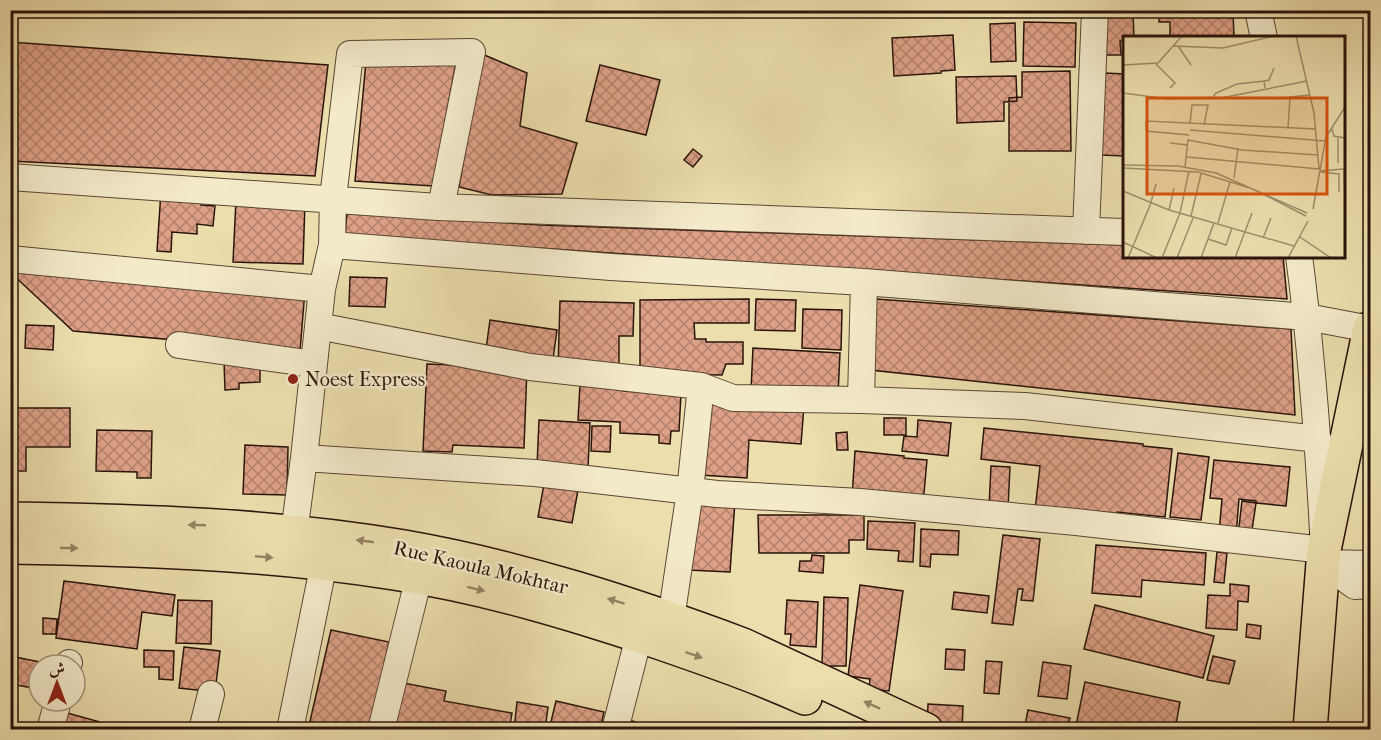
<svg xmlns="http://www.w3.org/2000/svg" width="1381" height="740" font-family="'IM FELL French Canon',Amiri,serif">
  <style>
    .building { fill: url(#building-cross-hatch); stroke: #2a140b; stroke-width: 1.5 }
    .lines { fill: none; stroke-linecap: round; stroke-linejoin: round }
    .minor-casing { stroke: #5a4634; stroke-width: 28 }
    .major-casing { stroke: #2a140b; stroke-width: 36 }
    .minor { stroke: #f3eaca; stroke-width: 26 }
    .major { stroke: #ecdead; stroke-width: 33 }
    .oneway { fill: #958364 }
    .poi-dot { fill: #8f2418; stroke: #f3eaca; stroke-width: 2 }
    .labels { text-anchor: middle; stroke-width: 5; stroke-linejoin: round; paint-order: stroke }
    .poi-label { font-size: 20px; fill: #2a140b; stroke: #f3eaca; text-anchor: start }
    .street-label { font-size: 20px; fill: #2a140b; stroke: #f3eaca }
    .inset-road { fill: none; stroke: #9e8d6c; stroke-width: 1.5 }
    .view { fill: #d5520c; fill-opacity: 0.15; stroke: #d5520c; stroke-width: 3 }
    .inset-edge { fill: none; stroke: #2a140b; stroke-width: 3 }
  </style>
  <defs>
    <pattern id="building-cross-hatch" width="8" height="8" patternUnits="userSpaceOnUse" patternTransform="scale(1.5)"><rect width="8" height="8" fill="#dda086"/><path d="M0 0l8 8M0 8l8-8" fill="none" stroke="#b3816c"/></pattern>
  </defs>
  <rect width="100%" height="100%" fill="#ecdead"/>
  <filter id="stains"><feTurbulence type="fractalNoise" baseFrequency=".00333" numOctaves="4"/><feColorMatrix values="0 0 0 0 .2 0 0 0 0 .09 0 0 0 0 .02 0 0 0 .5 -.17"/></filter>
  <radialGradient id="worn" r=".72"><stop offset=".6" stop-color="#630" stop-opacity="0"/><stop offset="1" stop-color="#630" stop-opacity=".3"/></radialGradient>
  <path class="building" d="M1233,10L1234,38H1170V22H1159V12Z
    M1133,13L1134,38H1124V41H1120L1121,55H1099L1098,15Z
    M1024,22L1076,23L1075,67L1023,66Z
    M1015,23L1016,61L991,62L990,24Z
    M953,35L955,70L941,71V73L894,76L892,38Z
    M10,42L328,65L315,176L10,161Z
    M482,54L527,73L520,126L577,143L562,194L492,195L459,187Z
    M366,61L456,63L433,186L355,181Z
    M600,65L660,80L646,135L586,121Z
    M1070,71L1071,151H1009V98L1022,97V72Z
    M1105,73L1124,74V156L1101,155Z
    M1016,76L1017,101L1004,102V121L957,123L956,77Z
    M693,149L702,156L693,167L684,160Z
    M161,191L202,195L201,205L215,206L213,226L197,224V234L172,232L171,252L157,251Z
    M236,200L305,202L303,264L233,262Z
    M347,213L541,225L1124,245V256H1283L1287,299L345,235Z
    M10,270L305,290L300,351L73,331L10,272Z
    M350,277L387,278L385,307L349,306Z
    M749,299V323H694L695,339H706V342H743V364H726L722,375L640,374V300Z
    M756,299L796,300L795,331L755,330Z
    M876,299L1291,329L1295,415L870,370Z
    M560,301L634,303L633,336H619V364L558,368Z
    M803,309L842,310L841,350L802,348Z
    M490,320L557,330L553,359L486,349Z
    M26,325L54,326L53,350L25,348Z
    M753,348L840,353L838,395L751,390Z
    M260,360V382L239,383V389L225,390L224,361Z
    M427,364L527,368L524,448L453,445L452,452L423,451Z
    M580,385L623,387V391L681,394L679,431H671L670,444L659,443V435L620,433V422L578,420Z
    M705,400L804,406L801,444L749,440L747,478L700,475Z
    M10,408H70V447H26V471H10Z
    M884,418H906V435H884Z
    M539,420L590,423L588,468L537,466Z
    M918,420L951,423L948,456L902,451L904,436L917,437Z
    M592,426H611L610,452L591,451Z
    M984,428L1143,444V446L1172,449L1165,517L1117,512V519L1035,511L1040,466L981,459Z
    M97,430L152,431L151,478H137V472L96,471Z
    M847,432L848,450H837L836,433Z
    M245,445L288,447L287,495L243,494Z
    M855,451L904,456V458L927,460L923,504L852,498Z
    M1178,453L1209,457L1201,520L1170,517Z
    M1214,460L1290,467L1286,506L1256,503V501L1239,499L1236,535L1219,533L1222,499L1210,498Z
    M991,466L1010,467L1008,508L989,507Z
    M544,484L578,490L572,523L538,517Z
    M693,498L735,501L730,572L688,570Z
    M1242,501L1256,503L1251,537L1238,535Z
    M758,515H864V540H849V553H759Z
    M868,521L915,523L913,562L898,561L899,551L867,549Z
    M921,529L959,531L958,555L931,554L930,567L920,566Z
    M1003,535L1040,539L1033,601L1021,600L1023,589H1018L1013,625L992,623Z
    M1096,545L1206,553L1204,585L1142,580L1141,597L1092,593Z
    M1217,552L1227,553L1224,583L1214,582Z
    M812,555L824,556L823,573L799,571L800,561H811Z
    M64,581L175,595L172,616L142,612L137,649L56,638Z
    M1230,584L1249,586L1248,602L1238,601L1237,630L1206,628L1208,595L1230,596Z
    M860,585L903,591L889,691L869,689L870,679L848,676Z
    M954,592L989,596L987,613L952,609Z
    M824,597L848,598L846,666H822Z
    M178,600L212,601L211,644L176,643Z
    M787,600L818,602L816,647L790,645L791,634H785Z
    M1095,605L1214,636L1203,678L1084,649Z
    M43,618L57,619L56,634H43Z
    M1247,624L1261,626L1260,639L1246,637Z
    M331,630L389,642L370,730H308Z
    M184,647L220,651L215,692L179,688Z
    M946,649L965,650L964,670L945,669Z
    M144,650L174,651L173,680L159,679V667H144Z
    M1213,656L1235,661L1229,684L1207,680Z
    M15,657L55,665H39V689L10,684Z
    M986,661L1002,662L999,694L984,693Z
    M1043,662L1071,666L1067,699L1038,696Z
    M398,682L446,691L444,701L512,713L509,730H389Z
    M1085,682L1180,702L1175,730H1075Z
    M556,701L604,712L600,730H549Z
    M517,702L548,707L545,730H514Z
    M928,704L963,706L962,730H927Z
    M1028,710L1070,718L1067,730H1024Z
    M60,711L100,722L98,730H55Z
    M626,719L660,730H623Z"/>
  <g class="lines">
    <defs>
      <path id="minor" d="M1258,10L1264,38
        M10,177L438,207L1124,232
        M1086,231L1095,10
        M332,245L611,267L864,282L1307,317L1370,329
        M10,259L322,289
        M318,326L530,367L701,386L733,398L861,400L1025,406L1318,439
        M179,345L314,364
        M861,400L864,282
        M304,458L535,473L717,494L860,502L1076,522L1324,550C1319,452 1312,354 1299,256
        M294,533L304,458L322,289L332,245L333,198L350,54L472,52L441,207
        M1324,563L1355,586L1370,585
        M1324,563L1370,564
        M671,619L690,491L701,386
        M68,665L69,663
        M50,730L58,701
        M202,730L211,694
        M290,730L324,563
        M381,730L419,577
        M615,730L639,636"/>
      <path id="major" d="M10,519C142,521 274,525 404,547C519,567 633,604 743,645L926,730
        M10,547C139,549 267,553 394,573C486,587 574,614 661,643C710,660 759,677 805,698
        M1310,730L1324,550L1370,328"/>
    </defs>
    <use href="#minor" class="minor-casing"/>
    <use href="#major" class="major-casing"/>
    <use href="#minor" class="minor"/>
    <use href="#major" class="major"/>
  </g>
  <defs><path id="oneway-solid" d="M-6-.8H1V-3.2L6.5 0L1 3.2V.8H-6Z" transform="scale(1.5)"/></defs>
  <g class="oneway">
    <use href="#oneway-solid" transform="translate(197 525) rotate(-178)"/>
    <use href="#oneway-solid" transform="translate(365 541) rotate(-172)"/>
    <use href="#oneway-solid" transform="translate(69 548) rotate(1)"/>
    <use href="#oneway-solid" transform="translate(264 557) rotate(5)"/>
    <use href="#oneway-solid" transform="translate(476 589) rotate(14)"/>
    <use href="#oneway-solid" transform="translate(616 601) rotate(-163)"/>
    <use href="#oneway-solid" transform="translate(694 655) rotate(19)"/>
    <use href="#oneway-solid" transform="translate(872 705) rotate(-156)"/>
  </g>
  <circle class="poi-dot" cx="293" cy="379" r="6"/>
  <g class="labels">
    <g class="poi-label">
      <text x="305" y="386">Noest Express</text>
    </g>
    <g class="street-label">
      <text transform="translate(481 567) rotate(13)" y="7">Rue Kaoula Mokhtar</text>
    </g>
  </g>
  <g transform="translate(1123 36)">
    <rect width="222" height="222" fill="#ecdead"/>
    <path class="inset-road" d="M50,10L100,12L151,0M55,10L68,29M33,28L52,47L47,52M0,29L35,27L59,0M141,45L146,44L151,32M0,57L45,63L98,62L184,45M89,62L93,57L114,48L141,45L142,52M67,88L69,69H85L81,89M165,92L167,61L187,59M209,93L211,100L222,102M67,94L202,105M66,99L23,95V85L193,93M65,104L119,114L195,119M47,107L65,109M64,121L196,133L191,77L173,0M215,127V102M0,129L55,130L93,137L184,177M62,131L65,103M0,132L75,136L127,152M221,132L222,166M197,135L220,133M198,136L216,138V156M111,142L115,112M0,155L46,174L171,210M140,158L183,180M28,166L33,148M190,173L203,101L222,71M46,174L51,152M68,180L78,138M95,187L107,146M177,201L208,222M140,202L148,182M85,203L103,209L109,192M0,206L34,222M5,222L28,167M39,222L57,177L66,135M54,222L70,182M78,222L91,187M112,222L129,177M165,222L185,185"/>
    <path class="view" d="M24,62H204V158H24Z"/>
    <rect width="222" height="222" class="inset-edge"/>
  </g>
  <rect width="1381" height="740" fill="none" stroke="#ecdead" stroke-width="36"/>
  <rect x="12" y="12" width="1357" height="716" fill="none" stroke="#2a140b" stroke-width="3"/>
  <rect x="18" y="18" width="1345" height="704" fill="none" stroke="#2a140b" stroke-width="1.5"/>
  <g transform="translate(57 683)"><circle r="28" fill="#f3eaca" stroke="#a3947e" stroke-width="1.5"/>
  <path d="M0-4.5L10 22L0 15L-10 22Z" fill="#8f2418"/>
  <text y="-9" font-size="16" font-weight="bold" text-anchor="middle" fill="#2a140b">ش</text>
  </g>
  <rect width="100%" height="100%" filter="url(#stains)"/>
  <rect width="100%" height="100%" fill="url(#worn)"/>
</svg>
